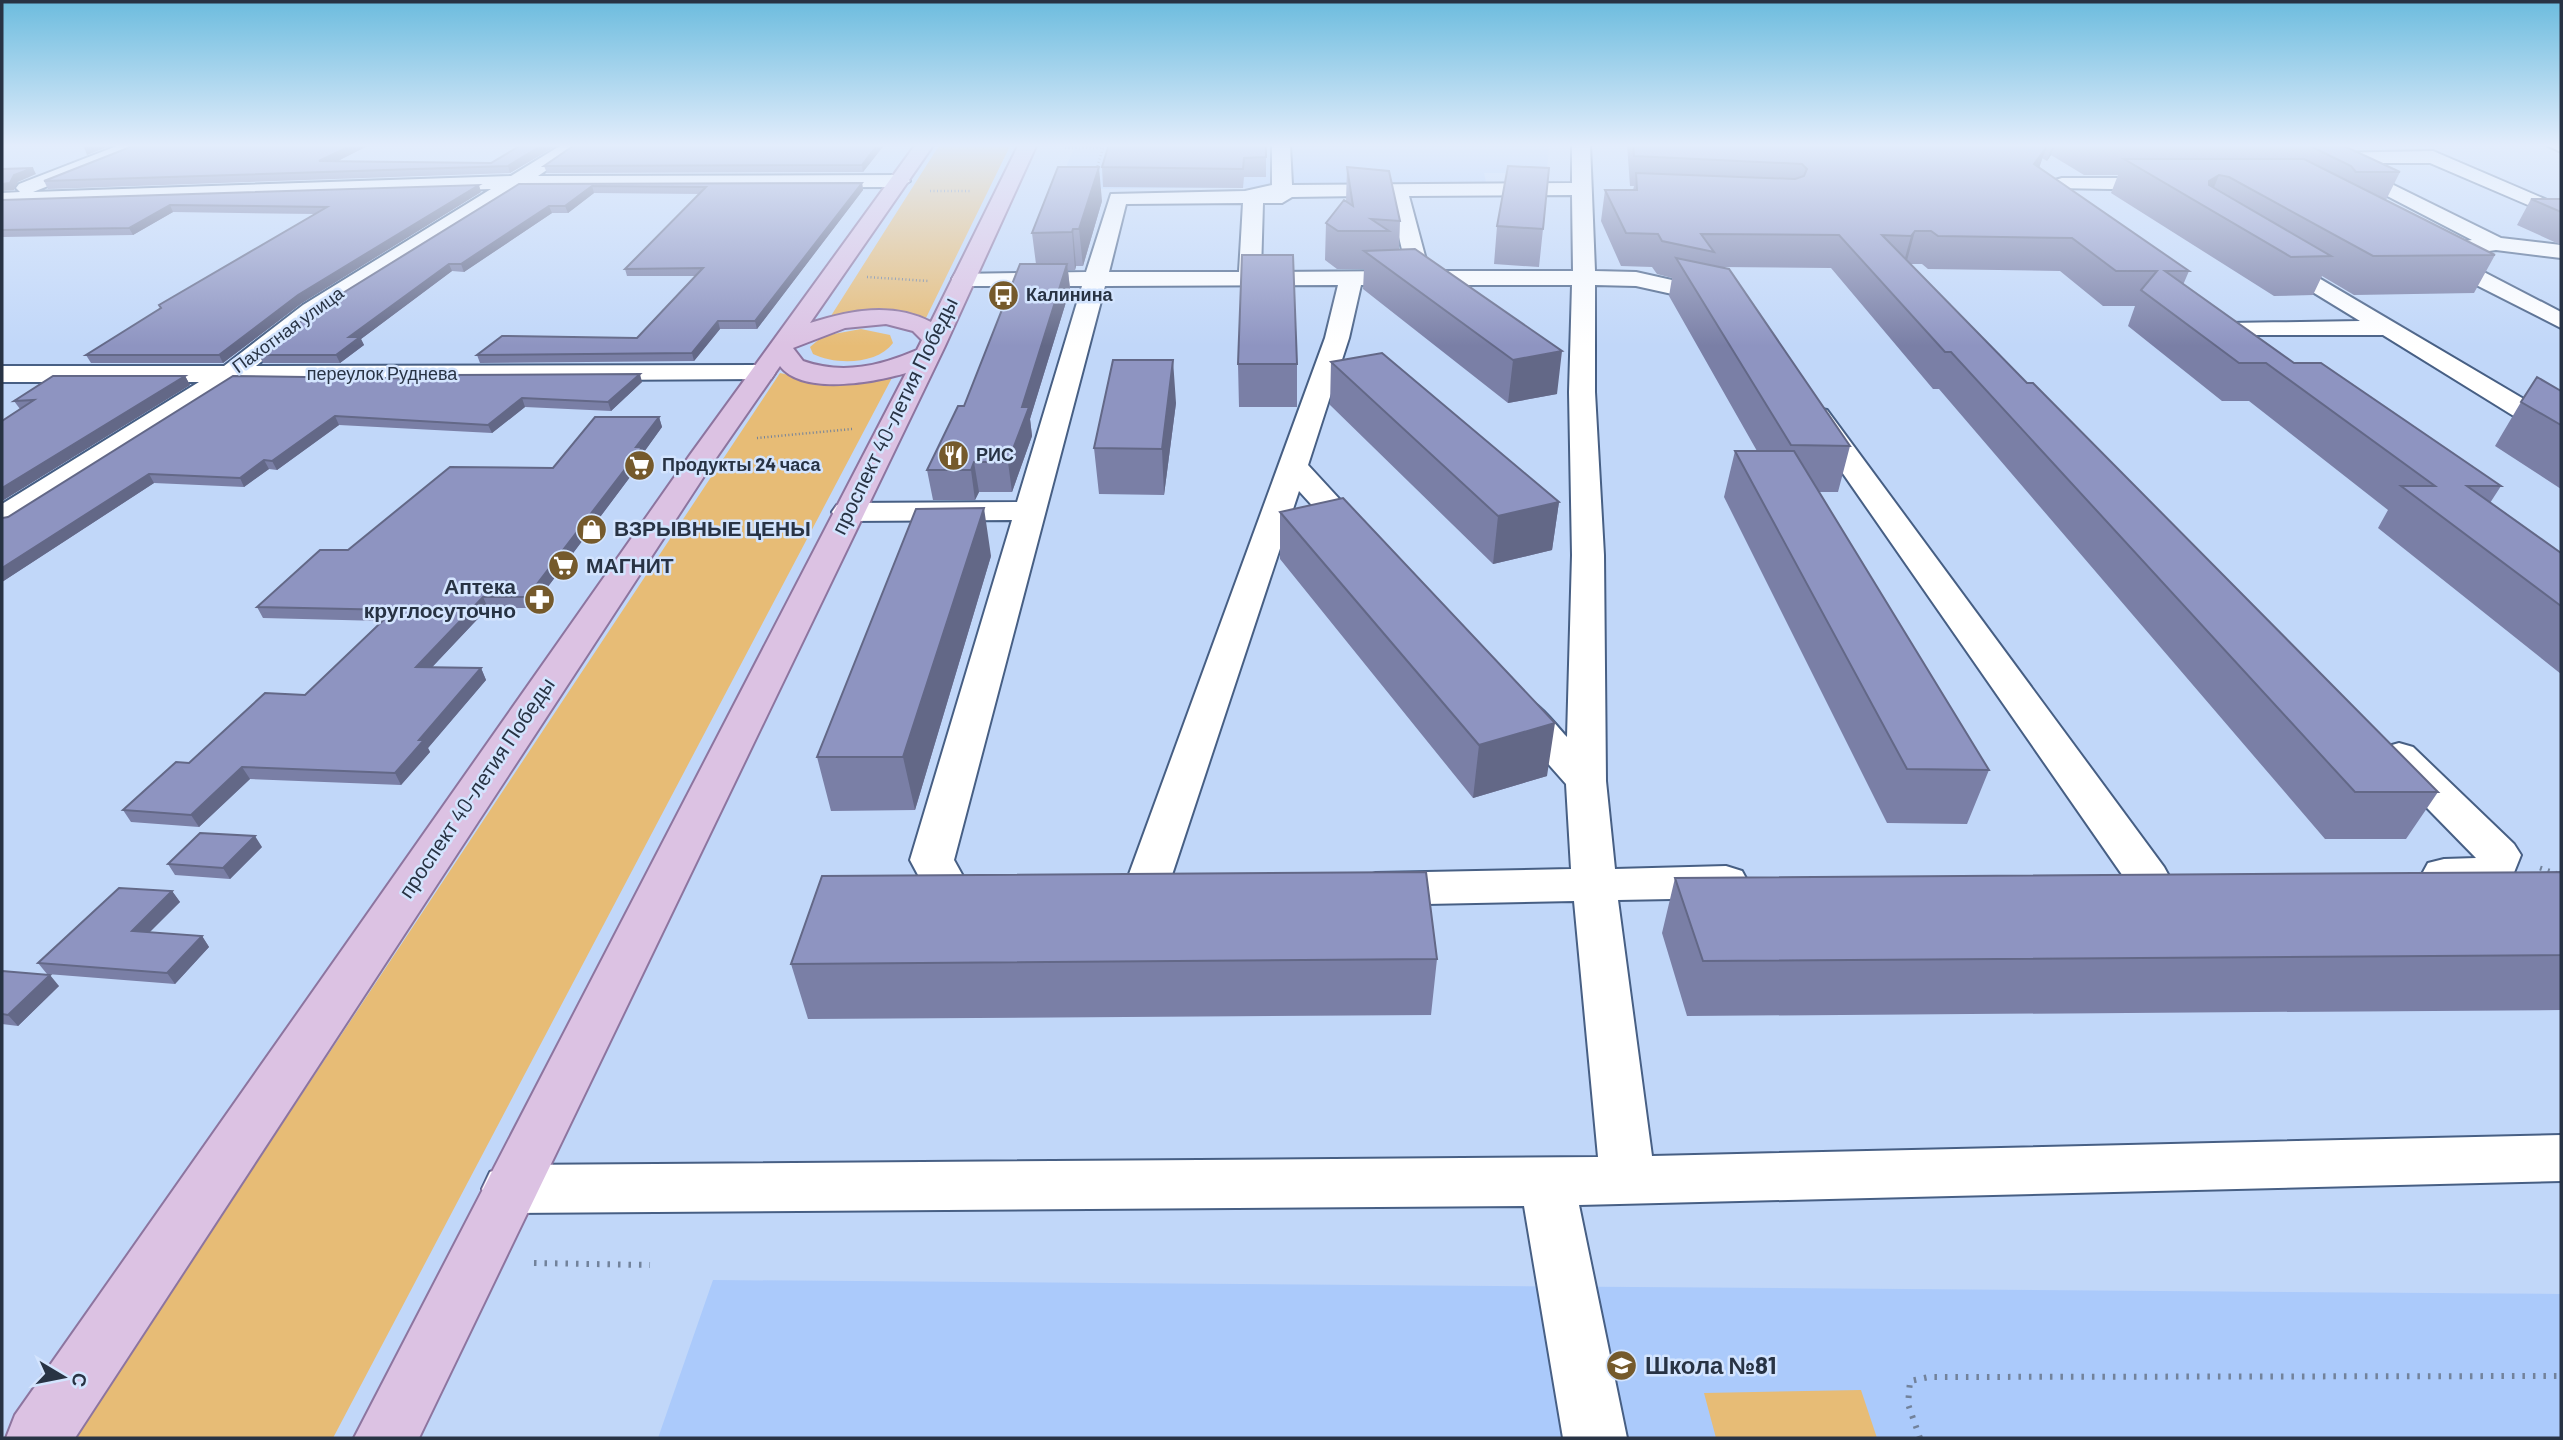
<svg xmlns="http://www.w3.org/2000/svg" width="2563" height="1440" font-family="Barlow,sans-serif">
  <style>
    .built { fill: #abcafb }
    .green { fill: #e7bc76 }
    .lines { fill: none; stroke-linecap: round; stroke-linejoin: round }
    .minor-casing { stroke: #475f84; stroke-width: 4 }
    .major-casing { stroke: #8d759f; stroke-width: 4 }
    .path-far2 { stroke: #72829b; stroke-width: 2.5; stroke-dasharray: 1 2.5; stroke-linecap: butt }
    .path-far1 { stroke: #72829b; stroke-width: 5; stroke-dasharray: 2 6; stroke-linecap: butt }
    .path { stroke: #72829b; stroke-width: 6; stroke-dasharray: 2.5 8; stroke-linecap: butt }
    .minor { fill: #fff; fill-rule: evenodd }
    .major { fill: #dcc2e3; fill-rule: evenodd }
    .wall { fill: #7a7fa6 }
    .shaded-wall { fill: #636887 }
    .building { fill: #8e94c1; stroke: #636887; stroke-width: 2 }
    .labels { text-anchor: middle; stroke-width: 5; stroke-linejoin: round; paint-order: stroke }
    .far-poi-label { font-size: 18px; font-weight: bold; fill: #283344; stroke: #d3e4fe; text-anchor: start }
    .far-street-label { font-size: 18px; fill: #283344; stroke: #d3e4fe }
    .street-label { font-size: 21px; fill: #283344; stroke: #d3e4fe }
    .poi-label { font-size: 21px; font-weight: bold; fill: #283344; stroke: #d3e4fe; text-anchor: start }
    .near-poi-label { font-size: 24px; font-weight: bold; fill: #283344; stroke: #d3e4fe; text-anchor: start }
  </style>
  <rect width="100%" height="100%" fill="#c1d7f9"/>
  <path class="built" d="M1075,144H1549L1547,173H1484L1487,186L1058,189Z
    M713,1280L2561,1294V1438H658Z"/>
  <path class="green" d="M940,144H1011L925,320L829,319Z
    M861,329L890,335L893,343C877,365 835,365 813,354L810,347L823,336Z
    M780,373L826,383L894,374L333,1438H74Z
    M1861,1390L1877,1438H1716L1704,1393Z"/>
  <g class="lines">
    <defs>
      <path id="minor" d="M122,144H147L144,148L33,192L511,176L563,144H585L538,176L900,175L910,181L900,187L520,188L319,315L256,366L762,365L771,367L775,373L771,379L236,382L13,524L2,526V504L199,382H2V366H224L303,305L491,189L2,205V193L20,192L16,188L19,184Z
        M1272,144H1290L1292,185L1572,183V144H1590L1595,271L1636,272L1730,293L1734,298L1730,303L1722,305L1636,286L1595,285V392L1604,555L1606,781L1615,869L1726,866L1742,871L1748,882L1742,893L1726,898L1618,900L1652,1156L2561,1135V1181L1579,1205L1627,1438H1563L1524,1206L510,1213L490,1206L482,1189L490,1172L510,1165L1598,1157L1574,901L1376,905L1360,900L1354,889L1360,878L1376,873L1571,869L1566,784L1497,706L1503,698C1533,690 1548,717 1567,737L1572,555L1569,392L1572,285H1447L1450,289L1446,294L1438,296L1417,285H1361L1349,338L1308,465L1377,540L1372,547L1361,550L1350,547L1299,491L1165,896L1159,907L1143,912L1127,907L1121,896L1325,338L1338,285L1105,286L954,860L964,878L997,887L1003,898L997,909L981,914L932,901L910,860L1012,520L848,521L837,519L832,512L837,505L848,503L1017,502L1082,286H963L955,284L952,279L955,274L1086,272L1111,194L1245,191L1272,185ZM1572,195L1573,271H1429L1409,196ZM1360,196L1362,201L1391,203L1407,271L1261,272L1263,203H1282L1292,197ZM1243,203L1239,272H1109L1126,204Z
        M2287,144H2310L2328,153L2433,151L2561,206V219L2430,163H2349L2501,238L2561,245V258L2496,250L2453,256L2561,312V328L2421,257L2418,252L2429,245L2472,240Z
        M2544,144H2561V152Z
        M2062,178H2166L2176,184L2166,190L2055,188L2052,184L2055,180Z
        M2273,251L2561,421V441L2551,439L2383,335H2220L2217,330L2220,325L2229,323L2360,321L2265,263L2262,258L2265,253Z
        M1817,408L1827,410L2164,867L2170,878L2164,889L2148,894L2132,889L1803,416L1807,410Z
        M2399,743L2413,747L2514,844L2521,855L2509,885C2484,892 2453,892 2428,885L2422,874L2428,863L2444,859L2476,858L2385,765L2379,756L2385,747Z"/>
      <path id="major" d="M916,144H934L810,323C850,310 893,302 931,322L1019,144H1037L945,346L419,1438H354L906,373C875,382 803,396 780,366L714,461L75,1438H6L15,1415L690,455ZM886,324L913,331L922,340L917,350C880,366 843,375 803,361L793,348L845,328Z"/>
    </defs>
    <use href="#minor" class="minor-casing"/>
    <use href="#major" class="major-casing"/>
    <path class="path-far2" d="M1065,148H1103L1096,171
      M930,191H970
      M867,277L929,281
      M757,438L852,429"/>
    <path class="path-far1" d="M2540,868L2561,875"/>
    <path class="path" d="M534,1263L650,1265
      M1920,1438L1908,1404L1910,1381L1929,1377L2561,1376"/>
    <use href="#minor" class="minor"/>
    <use href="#major" class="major"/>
  </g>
  <path class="wall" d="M138,144H371L336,162L491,163L523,144H559L510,173L48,189L44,181Z
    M576,144H885L863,172L547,173L544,166Z
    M1266,144V177H1244L1243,188L1103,187L1102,167Z
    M1627,144H2340L2400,172L2386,200L2495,255L2474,293L2354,295L2322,276L2313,295L2274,296L2111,193L2118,175H2084L2051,155L2047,161L2042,158L2039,168L2189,271L2183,285L2294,363L2501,486L2490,503L2561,553V674L2378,528L2388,510L2249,401H2222L2128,326L2135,306H2103L2060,271L1928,269L1922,264H1911L2027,383L2438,792L2406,839H2325L1939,389H1933L1831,268L1720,267L1850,446L1838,492H1819L1989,770L1967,824L1887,823L1724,497L1735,451H1757L1669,296L1672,278L1657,274L1652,267L1621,266L1601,221L1605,190H1633L1634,186H1630Z
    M1347,167L1400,221L1399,250L1557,394L1508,403L1363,289L1364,269H1337L1325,260L1326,223L1346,201Z
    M862,183L863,190L757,329H720L694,361L480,363L477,355L637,338L696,276H627L625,269L700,194L594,193L568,213H552L464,272L452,271L361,339L364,345L340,363H263L259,355L519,184Z
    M481,192L302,303L223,363H91L86,355L315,214L173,212L133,235L2,237V200Z
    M2531,199H2561V245L2517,225Z
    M1102,201L1083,266H1076L1075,270H1068L1070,289L1030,419L1032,436L1012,492H979L975,500H933L927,470L964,406L1036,264L1032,233Z
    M1497,226L1543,229L1539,267L1494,264Z
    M1331,362L1559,502L1552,550L1493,564L1330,405Z
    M1238,364H1297V407H1239Z
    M185,376L190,385L2,501V421L20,409L14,401Z
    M233,376L642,382L611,411L525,407L492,433L339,425L277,470L269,469L244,487L154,483L2,582V518L8,517Z
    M2561,391V489L2495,446L2521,402Z
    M1176,403L1164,495L1099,494L1094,448Z
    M659,417L662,427L644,452L645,457L532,608H488L432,667L481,668L486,680L428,748L430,752L401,785L250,779L199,827L131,822L123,810L189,763L305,695L382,621L263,618L257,607L348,550L553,468Z
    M1280,512L1547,776L1473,798L1280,559Z
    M991,556L915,810L831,811L817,757Z
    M262,847L230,879L175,875L168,864Z
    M2561,872V1010L1687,1016L1662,933L1675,878Z
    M172,891L180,902L149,932L202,936L209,947L175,984L47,974L38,963Z
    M1437,959L1431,1015L808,1019L791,964Z
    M2,971L59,986L18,1026L2,1024Z"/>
  <path class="shaded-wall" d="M93,144H115L87,155L84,147Z
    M354,144H371L322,169L319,161Z
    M544,144H559L510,173L508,166Z
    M878,144H885L863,172L862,165Z
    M2053,144H2055L2051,155L2047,161Z
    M2046,148L2036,177L2034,164Z
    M1099,167L1102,201L1083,266L1079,229Z
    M33,168L36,174L18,182L14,190L2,191V184L14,175Z
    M2219,175L2206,207L2209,181Z
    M862,183L863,190L757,329L755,321Z
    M479,185L481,192L302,303L223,363L219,355L298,295Z
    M592,186L594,193L568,213L565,206Z
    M170,205L173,212L133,235L129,228Z
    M549,206L552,213L464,272L461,264Z
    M1073,229L1076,266L1075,270L1072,232Z
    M1915,231L1906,264L1902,269L1911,236Z
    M449,264L452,271L361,339L364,345L340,363L336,355L349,337Z
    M1067,264L1070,289L1030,419L1032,436L1012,492L1008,462L1022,407Z
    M718,321L720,329L694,361L692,353Z
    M1562,351L1557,394L1508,403L1513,360Z
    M1173,360L1176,403L1164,495L1162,449Z
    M640,374L642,382L611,411L608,402Z
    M185,376L190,385L2,501V488Z
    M522,398L525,407L492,433L488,425Z
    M335,416L339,425L277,470L272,461Z
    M659,417L662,427L644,452L645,457L532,608L527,597Z
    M264,460L269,469L244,487L240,478Z
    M974,462L979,492L975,500L971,470Z
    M149,474L154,483L2,582V568Z
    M1559,502L1552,550L1493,564L1498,516Z
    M984,508L991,556L915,810L903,757Z
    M483,597L488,608L421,679L416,667Z
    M481,668L486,680L428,748L430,752L401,785L395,773L419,740Z
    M1555,723L1547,776L1473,798L1479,745Z
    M242,767L250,779L199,827L191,815Z
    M255,836L262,847L230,879L223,868Z
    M172,891L180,902L140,942L132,931Z
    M202,936L209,947L175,984L167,973Z
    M50,975L59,986L18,1026L8,1015Z"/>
  <path class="building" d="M138,144H354L319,161L491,163L523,144H544L508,166L44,181Z
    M576,144H878L862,165L544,166Z
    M1109,144H1266V157L1244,158L1243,169L1102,167Z
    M1633,144H2040L2046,148L2034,164L2189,271H2165L2294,363H2321L2501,486H2467L2561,553V606L2401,486H2435L2266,363H2239L2141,290L2157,271H2116L2072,238L1938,236L1931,231H1915L1911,236L1882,235L2027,383H2033L2438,792H2355L1951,352H1945L1839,235L1701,234L1714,252L1662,241L1658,234L1626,233L1605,190H1637L1636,173L1795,179L1804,176L1807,169L1802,164L1634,156Z
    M2091,144H2267L2271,146H2094Z
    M2306,144H2340L2400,172H2356L2351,166Z
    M2124,159H2304L2495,255L2373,256L2229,177L2219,175L2209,181V185L2331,256L2291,257Z
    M1508,166L1549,168L1543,229L1497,226Z
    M1058,167H1099L1079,229H1073L1072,232L1032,233Z
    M1347,167L1389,171L1400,221L1371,219L1389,231H1338L1326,223L1344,200L1353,206Z
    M33,168L14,175L10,183L2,184V169Z
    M862,183L755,321H718L692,353L477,355L502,336L637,338L703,268L625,269L706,187L592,186L565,206H549L461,264H449L349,337H360L336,355H259L317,309L519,184Z
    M479,185L298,295L219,355H86L161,308L159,305L327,207L170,205L129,228L2,230V200Z
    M2531,199H2561V212Z
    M1415,249L1562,351L1513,360L1364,251Z
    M1242,255H1293L1297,364H1238Z
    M1676,258L1729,269L1850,446L1791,445Z
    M1020,264H1067L1022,407H1029L1008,462H974L971,470H927L958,406H964Z
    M1382,353L1559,502L1498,516L1331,362Z
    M1113,360H1173L1162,449L1094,448Z
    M640,374L608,402L522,398L488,425L335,416L272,461L264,460L240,478L149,474L2,568V518L8,517L233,376L444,379L449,375Z
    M53,376H185L2,488V421L34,400L14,401Z
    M2537,377L2561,391V425L2521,402Z
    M595,417H659L636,447H642L527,597H483L416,667L481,668L419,740H424L395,773L242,767L191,815L123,810L176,762L189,763L265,693L305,695L394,610L257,607L320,550H348L450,467L553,468Z
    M1735,451H1794L1989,770L1907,769Z
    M1343,498L1555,723L1479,745L1280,512Z
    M984,508L903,757H817L916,509Z
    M200,833L255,836L223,868L168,864Z
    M1426,872L1437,959L791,964L822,876Z
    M2561,872V955L1703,961L1675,878Z
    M119,888L172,891L132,931L202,936L167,973L38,963Z
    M2,971L50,975L8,1015L2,1014Z"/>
  <linearGradient id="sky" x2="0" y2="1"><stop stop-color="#6cbcde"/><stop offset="0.42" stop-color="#e3edfc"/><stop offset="1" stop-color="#e3edfc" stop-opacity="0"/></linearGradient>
  <rect width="2563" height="346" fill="url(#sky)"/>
  <defs>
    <symbol id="bus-disc" viewBox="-11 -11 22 22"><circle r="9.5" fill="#755a2c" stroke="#d3e4fe"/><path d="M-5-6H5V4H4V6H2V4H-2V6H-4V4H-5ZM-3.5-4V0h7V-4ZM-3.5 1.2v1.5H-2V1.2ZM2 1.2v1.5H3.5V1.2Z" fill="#fff"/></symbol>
    <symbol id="restaurant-disc" viewBox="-11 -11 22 22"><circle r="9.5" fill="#755a2c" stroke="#d3e4fe"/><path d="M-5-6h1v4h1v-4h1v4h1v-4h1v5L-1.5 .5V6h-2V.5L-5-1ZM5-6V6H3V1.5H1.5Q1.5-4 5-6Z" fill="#fff"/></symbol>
    <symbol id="supermarket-disc" viewBox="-11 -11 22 22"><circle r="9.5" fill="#755a2c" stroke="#d3e4fe"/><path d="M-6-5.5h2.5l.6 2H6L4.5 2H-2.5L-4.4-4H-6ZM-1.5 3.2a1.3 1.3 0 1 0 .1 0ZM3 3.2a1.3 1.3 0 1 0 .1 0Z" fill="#fff"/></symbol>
    <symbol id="shop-disc" viewBox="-11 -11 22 22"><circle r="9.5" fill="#755a2c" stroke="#d3e4fe"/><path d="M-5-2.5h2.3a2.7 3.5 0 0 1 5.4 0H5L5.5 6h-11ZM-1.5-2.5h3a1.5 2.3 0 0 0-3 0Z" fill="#fff"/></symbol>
    <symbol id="pharmacy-disc" viewBox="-11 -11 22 22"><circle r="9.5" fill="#755a2c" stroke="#d3e4fe"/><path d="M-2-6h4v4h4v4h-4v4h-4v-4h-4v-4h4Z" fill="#fff"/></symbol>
    <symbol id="school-disc" viewBox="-11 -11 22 22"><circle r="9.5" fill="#755a2c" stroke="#d3e4fe"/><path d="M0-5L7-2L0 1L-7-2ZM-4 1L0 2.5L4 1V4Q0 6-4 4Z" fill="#fff"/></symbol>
  </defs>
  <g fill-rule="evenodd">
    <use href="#bus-disc" x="986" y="278" width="35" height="35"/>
    <use href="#restaurant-disc" x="936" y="438" width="35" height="35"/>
    <use href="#supermarket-disc" x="622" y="448" width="35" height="35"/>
    <use href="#shop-disc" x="574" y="512" width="35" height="35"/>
    <use href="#supermarket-disc" x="546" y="548" width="35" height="35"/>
    <use href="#pharmacy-disc" x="522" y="582" width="35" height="35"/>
    <use href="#school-disc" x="1604" y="1348" width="35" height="35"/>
  </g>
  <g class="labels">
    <g class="far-poi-label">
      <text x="1026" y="301">Калинина</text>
      <text x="976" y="461">РИС</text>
      <text x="662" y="471">Продукты 24 часа</text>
    </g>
    <g class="far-street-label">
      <text transform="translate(288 330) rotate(-36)" y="6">Пахотная улица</text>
      <text x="382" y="380">переулок Руднева</text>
    </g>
    <g class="street-label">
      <text transform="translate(895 416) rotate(-64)" y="7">проспект 40-летия Победы</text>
      <text transform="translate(477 788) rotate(-56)" y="7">проспект 40-летия Победы</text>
    </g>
    <g class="poi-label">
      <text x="614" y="536">ВЗРЫВНЫЕ ЦЕНЫ</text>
      <text x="586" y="573">МАГНИТ</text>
      <text x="516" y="594" text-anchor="end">Аптека<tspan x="516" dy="24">круглосуточно</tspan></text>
    </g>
    <g class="near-poi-label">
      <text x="1645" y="1374">Школа №81</text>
    </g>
  </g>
  <rect width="2563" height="1440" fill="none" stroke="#283344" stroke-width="7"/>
  <g transform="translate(63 1377) rotate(100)" stroke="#d3e4fe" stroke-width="5" paint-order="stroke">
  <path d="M0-5L12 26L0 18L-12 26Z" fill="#283344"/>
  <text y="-10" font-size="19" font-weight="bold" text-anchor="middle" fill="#283344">С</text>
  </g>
</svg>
